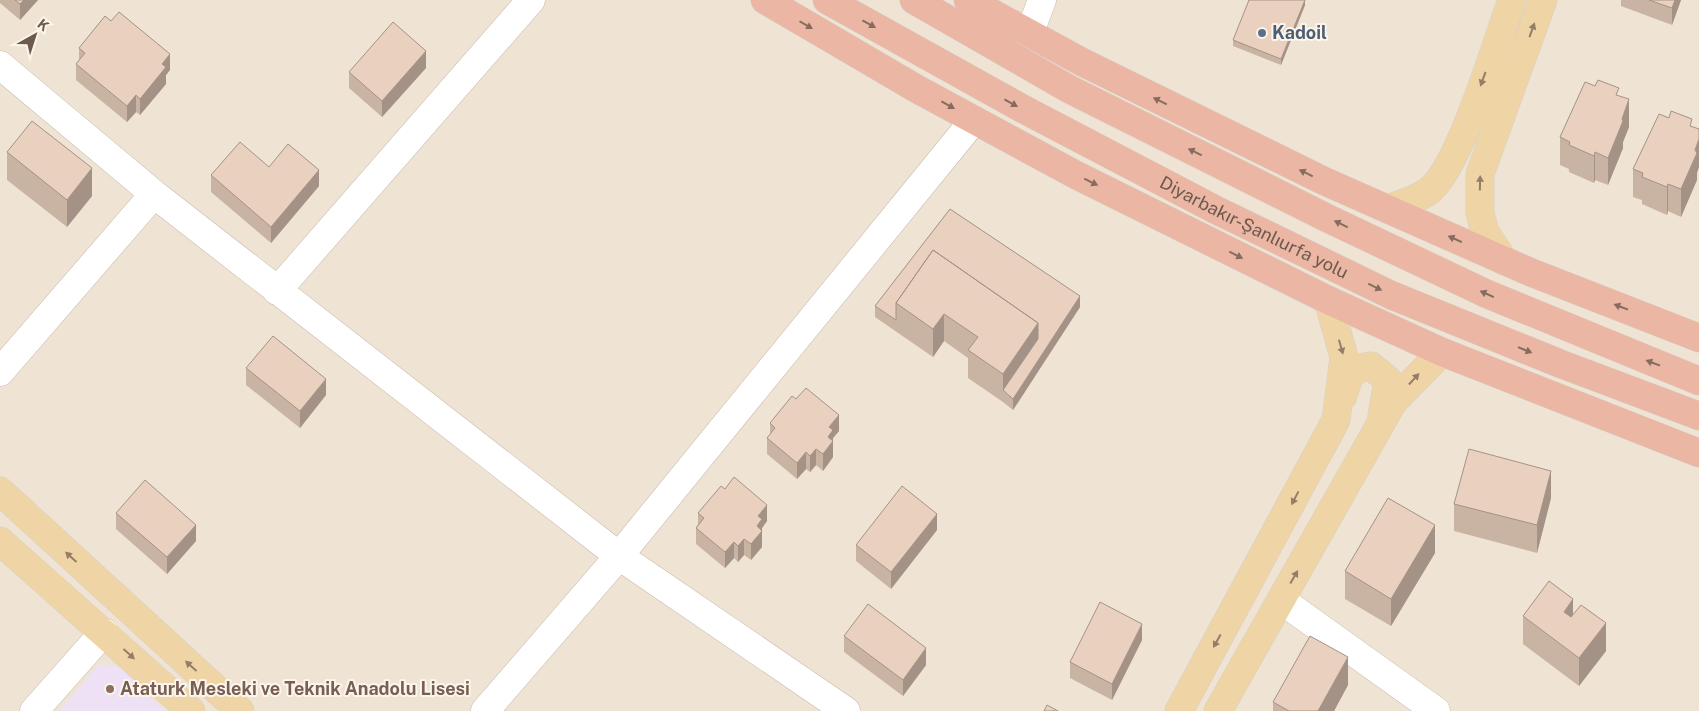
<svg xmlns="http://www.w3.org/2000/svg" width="1699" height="711" font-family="'Public Sans',sans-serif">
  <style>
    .residential { fill: #efe3d3 }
    .education { fill: #eee1f5 }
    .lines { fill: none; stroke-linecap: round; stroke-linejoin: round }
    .minor-casing { stroke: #c8b9ac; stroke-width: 29 }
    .major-casing { stroke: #d6d1cd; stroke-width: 29 }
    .highway-casing { stroke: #d6d1cd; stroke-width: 29 }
    .minor { stroke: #fff; stroke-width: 28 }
    .major { stroke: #efd4a5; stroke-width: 28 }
    .highway { stroke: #ebb6a3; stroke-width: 28 }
    .wall { fill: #c9b4a4 }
    .shaded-wall { fill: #a49286 }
    .building { fill: #ead1bf; stroke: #a49286 }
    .oneway { fill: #866c5e }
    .oneway2 { fill: #947e67 }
    .service-dot { fill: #5c6f8a; stroke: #fcf5e9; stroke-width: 2 }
    .education-dot { fill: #8d6e63; stroke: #fcf5e9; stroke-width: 2 }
    .labels { text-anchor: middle; stroke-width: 4; stroke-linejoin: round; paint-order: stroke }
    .service-label { font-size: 18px; font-weight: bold; fill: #4e5e75; stroke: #fcf5e9; text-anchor: start }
    .street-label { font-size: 18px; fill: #6d594d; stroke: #fcf5e9 }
    .education-label { font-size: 18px; font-weight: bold; fill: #785e54; stroke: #fcf5e9; text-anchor: start }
  </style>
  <rect width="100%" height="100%" fill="#f9f1e4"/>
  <path class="residential" d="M0,0H1699V711H0Z"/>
  <path class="education" d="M99,664L119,667L165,711H59Z"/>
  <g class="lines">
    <defs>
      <path id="minor" d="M1030,32L1042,0
        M0,65L154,194L619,556L846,711
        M277,291L531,0
        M0,372L154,194
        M1281,600L1436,711
        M34,711L104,632
        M485,711L619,556L974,120"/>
      <path id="major" d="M1388,209C1400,204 1419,199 1430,190C1461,164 1496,43 1512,0
        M1504,261L1485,232L1480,213V174L1543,0
        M1343,396C1348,378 1350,368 1371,366L1388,380L1382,416
        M0,491L240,711
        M0,541L191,711
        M1179,711L1336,420L1344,357L1328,300
        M1218,711L1393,402L1442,352"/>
      <g id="highway">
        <path d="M765,0L917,89L1076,175L1328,300L1442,352L1699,453"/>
        <path id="s1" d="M827,0L1025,110L1216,210L1391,295L1561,364L1699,416"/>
        <path d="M914,0L1069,89L1329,219L1487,294L1699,381"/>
        <path d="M968,0L1082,62L1324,181L1530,272L1699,338"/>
      </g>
    </defs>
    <use href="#minor" class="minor-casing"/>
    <use href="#major" class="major-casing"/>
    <use href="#highway" class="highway-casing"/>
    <use href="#minor" class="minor"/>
    <use href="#major" class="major"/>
    <use href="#highway" class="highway"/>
  </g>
  <path class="wall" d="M0,0H38L20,20L0,3Z
    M1305,0V5L1281,65L1233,46V40Z
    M1621,0H1681L1672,25L1621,6Z
    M79,48L170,70L166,75V84L140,115L136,112L127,122L76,80V64L79,60Z
    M426,68L382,117L349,88V72Z
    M1619,96L1629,127L1623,142V148L1608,185L1595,180L1594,183L1569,172V169L1560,165V137Z
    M1692,127L1697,180L1681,217L1668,211L1667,215L1642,204V200L1633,197V169Z
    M7,152L92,196L67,227L7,180Z
    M269,167L319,186L271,243L211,192V175Z
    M950,209L1080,307L1013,410L1003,402L968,378V358L944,341L933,357L875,317V306Z
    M246,368L326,395L300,428L246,385Z
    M770,423L839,431L833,438V457L823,471L816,465L810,472L806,469L797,479L767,454V438L770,435Z
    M1551,498L1537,553L1454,531V504Z
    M116,513L196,541L167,574L116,529Z
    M698,513L767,521L762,528V547L751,560L744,555L738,562L734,558L725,568L696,544V528L698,524Z
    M937,530L891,589L856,561V545Z
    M1435,553L1391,626L1345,599V571Z
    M1573,614L1606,651L1579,686L1523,644V616Z
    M844,636L926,665L903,696L844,652Z
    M1142,640L1112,700L1070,678V662Z
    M1348,685L1334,711H1273V702Z"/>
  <path class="shaded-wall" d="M24,0H38L20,20V4Z
    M1305,0V5L1281,65V59Z
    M1675,0H1681L1672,25V8Z
    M426,51V68L382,117V101Z
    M170,54V70L166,75V84L140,115V99L162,64Z
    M136,95V112L127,122V106Z
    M1629,99V127L1623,142V148L1608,185V158Z
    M1699,139V167L1697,173V180L1681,217V189Z
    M1595,152V180L1594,183V156Z
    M92,168V196L67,227V200Z
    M319,170V186L271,243V227Z
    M1668,184V211L1667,215V187Z
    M1080,296V307L1013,410V399Z
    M944,314V341L933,357V329Z
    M1038,323V351L1003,390V374Z
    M326,379V395L300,428V411Z
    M839,415V431L833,438V457L823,471V454L828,437L829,427Z
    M816,449V465L810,472V456Z
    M806,452V469L797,479V463Z
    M1551,471V498L1537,553V525Z
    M767,505V521L762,528V547L751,560V544L757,526L758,516Z
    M937,514V530L891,589V572Z
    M196,525V541L167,574V557Z
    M1435,525V553L1391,626V599Z
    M744,539V555L738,562V546Z
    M734,542V558L725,568V552Z
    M1573,599V627L1564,612Z
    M1606,623V651L1579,686V658Z
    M1142,624V640L1112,700V684Z
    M926,648V665L903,696V680Z
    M1348,657V685L1334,711H1318Z"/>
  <path class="building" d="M15,0H24L20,4Z
    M1249,0H1305L1281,59L1233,40Z
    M1649,0H1675L1672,8Z
    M119,12L170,54L162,64L166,67L140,99L136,95L127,106L76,64L85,53L79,48L105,16L111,21Z
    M393,22L426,51L382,101L349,72Z
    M1598,80L1619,88L1616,95L1629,99L1622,119L1623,121L1608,158L1595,152L1594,156L1569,145L1570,142L1560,137L1585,82L1595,86Z
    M1671,111L1692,119L1690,126L1699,129V139L1695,150L1697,153L1681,189L1668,184L1667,187L1642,177L1643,173L1633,169L1659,114L1669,118Z
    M32,121L92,168L67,200L7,152Z
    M240,142L269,167L288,144L319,170L271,227L211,175Z
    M950,209L1080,296L1013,399L1003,390L1038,339V323L933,250L896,303V320L875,306Z
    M933,250L1038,323L1003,374L968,350L978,337L944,314L933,329L896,303Z
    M273,336L326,379L300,411L246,368Z
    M806,388L839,415L829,427L833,430L828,437L833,441L823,454L816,449L810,456L806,452L797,463L767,438L775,428L770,423L792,396L796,399Z
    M1469,449L1551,471L1537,525L1454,504Z
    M734,477L767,505L758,516L762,519L757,526L762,531L751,544L744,539L738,546L734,542L725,552L696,528L704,518L698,513L721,486L725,489Z
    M145,480L196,525L167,557L116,513Z
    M902,486L937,514L891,572L856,545Z
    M1388,498L1435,525L1391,599L1345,571Z
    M1549,581L1573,599L1564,612L1571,617L1581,605L1606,623L1579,658L1523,616Z
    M1100,602L1142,624L1112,684L1070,662Z
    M868,604L926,648L903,680L844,636Z
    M1310,636L1348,657L1318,711H1289L1273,702Z
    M1047,705L1058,711H1044Z"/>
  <defs><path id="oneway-solid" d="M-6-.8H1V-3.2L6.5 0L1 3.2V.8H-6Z" transform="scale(1.25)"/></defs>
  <g class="oneway">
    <use href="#oneway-solid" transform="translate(869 24) rotate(29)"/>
    <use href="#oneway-solid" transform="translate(806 25) rotate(30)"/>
    <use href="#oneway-solid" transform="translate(1160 101) rotate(-154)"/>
    <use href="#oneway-solid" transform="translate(1011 103) rotate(29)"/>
    <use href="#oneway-solid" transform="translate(948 105) rotate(29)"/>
    <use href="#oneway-solid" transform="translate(1195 152) rotate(-154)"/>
    <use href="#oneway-solid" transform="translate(1306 173) rotate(-154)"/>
    <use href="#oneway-solid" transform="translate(1091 182) rotate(26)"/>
    <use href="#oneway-solid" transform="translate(1341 224) rotate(-154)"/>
    <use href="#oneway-solid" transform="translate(1455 239) rotate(-156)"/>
    <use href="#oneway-solid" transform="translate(1236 255) rotate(27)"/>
    <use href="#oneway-solid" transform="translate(1375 287) rotate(26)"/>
    <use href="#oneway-solid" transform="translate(1487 294) rotate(-156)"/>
    <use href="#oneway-solid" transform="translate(1621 307) rotate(-159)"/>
    <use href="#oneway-solid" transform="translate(1525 350) rotate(22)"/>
    <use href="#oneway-solid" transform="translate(1653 363) rotate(-159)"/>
  </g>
  <g class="oneway2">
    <use href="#oneway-solid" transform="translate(1532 30) rotate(-70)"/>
    <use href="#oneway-solid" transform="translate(1483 79) rotate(110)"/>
    <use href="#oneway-solid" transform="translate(1480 183) rotate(-89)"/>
    <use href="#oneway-solid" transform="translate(1341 347) rotate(74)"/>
    <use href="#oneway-solid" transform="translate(1414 379) rotate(-47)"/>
    <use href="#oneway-solid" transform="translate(1295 498) rotate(118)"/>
    <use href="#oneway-solid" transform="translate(71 557) rotate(-138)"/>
    <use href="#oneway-solid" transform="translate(1294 577) rotate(-60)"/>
    <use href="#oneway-solid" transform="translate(1217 641) rotate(119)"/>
    <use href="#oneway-solid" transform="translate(129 654) rotate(42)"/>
    <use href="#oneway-solid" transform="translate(191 666) rotate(-138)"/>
  </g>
  <circle class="service-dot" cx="1262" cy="33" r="5"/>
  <circle class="education-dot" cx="110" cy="689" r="5"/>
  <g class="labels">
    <g class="service-label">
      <text x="1272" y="39">Kadoil</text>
    </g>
    <g class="street-label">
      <text dy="6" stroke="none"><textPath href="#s1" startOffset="484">Diyarbakır-Şanlıurfa yolu</textPath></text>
    </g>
    <g class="education-label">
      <text x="120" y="695">Ataturk Mesleki ve Teknik Anadolu Lisesi</text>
    </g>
  </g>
  <g transform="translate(35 35) rotate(39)" stroke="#fcf5e9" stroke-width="4" paint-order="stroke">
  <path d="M0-4L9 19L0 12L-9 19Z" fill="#6d594d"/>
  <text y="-8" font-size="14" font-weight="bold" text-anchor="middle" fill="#6d594d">K</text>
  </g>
</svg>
